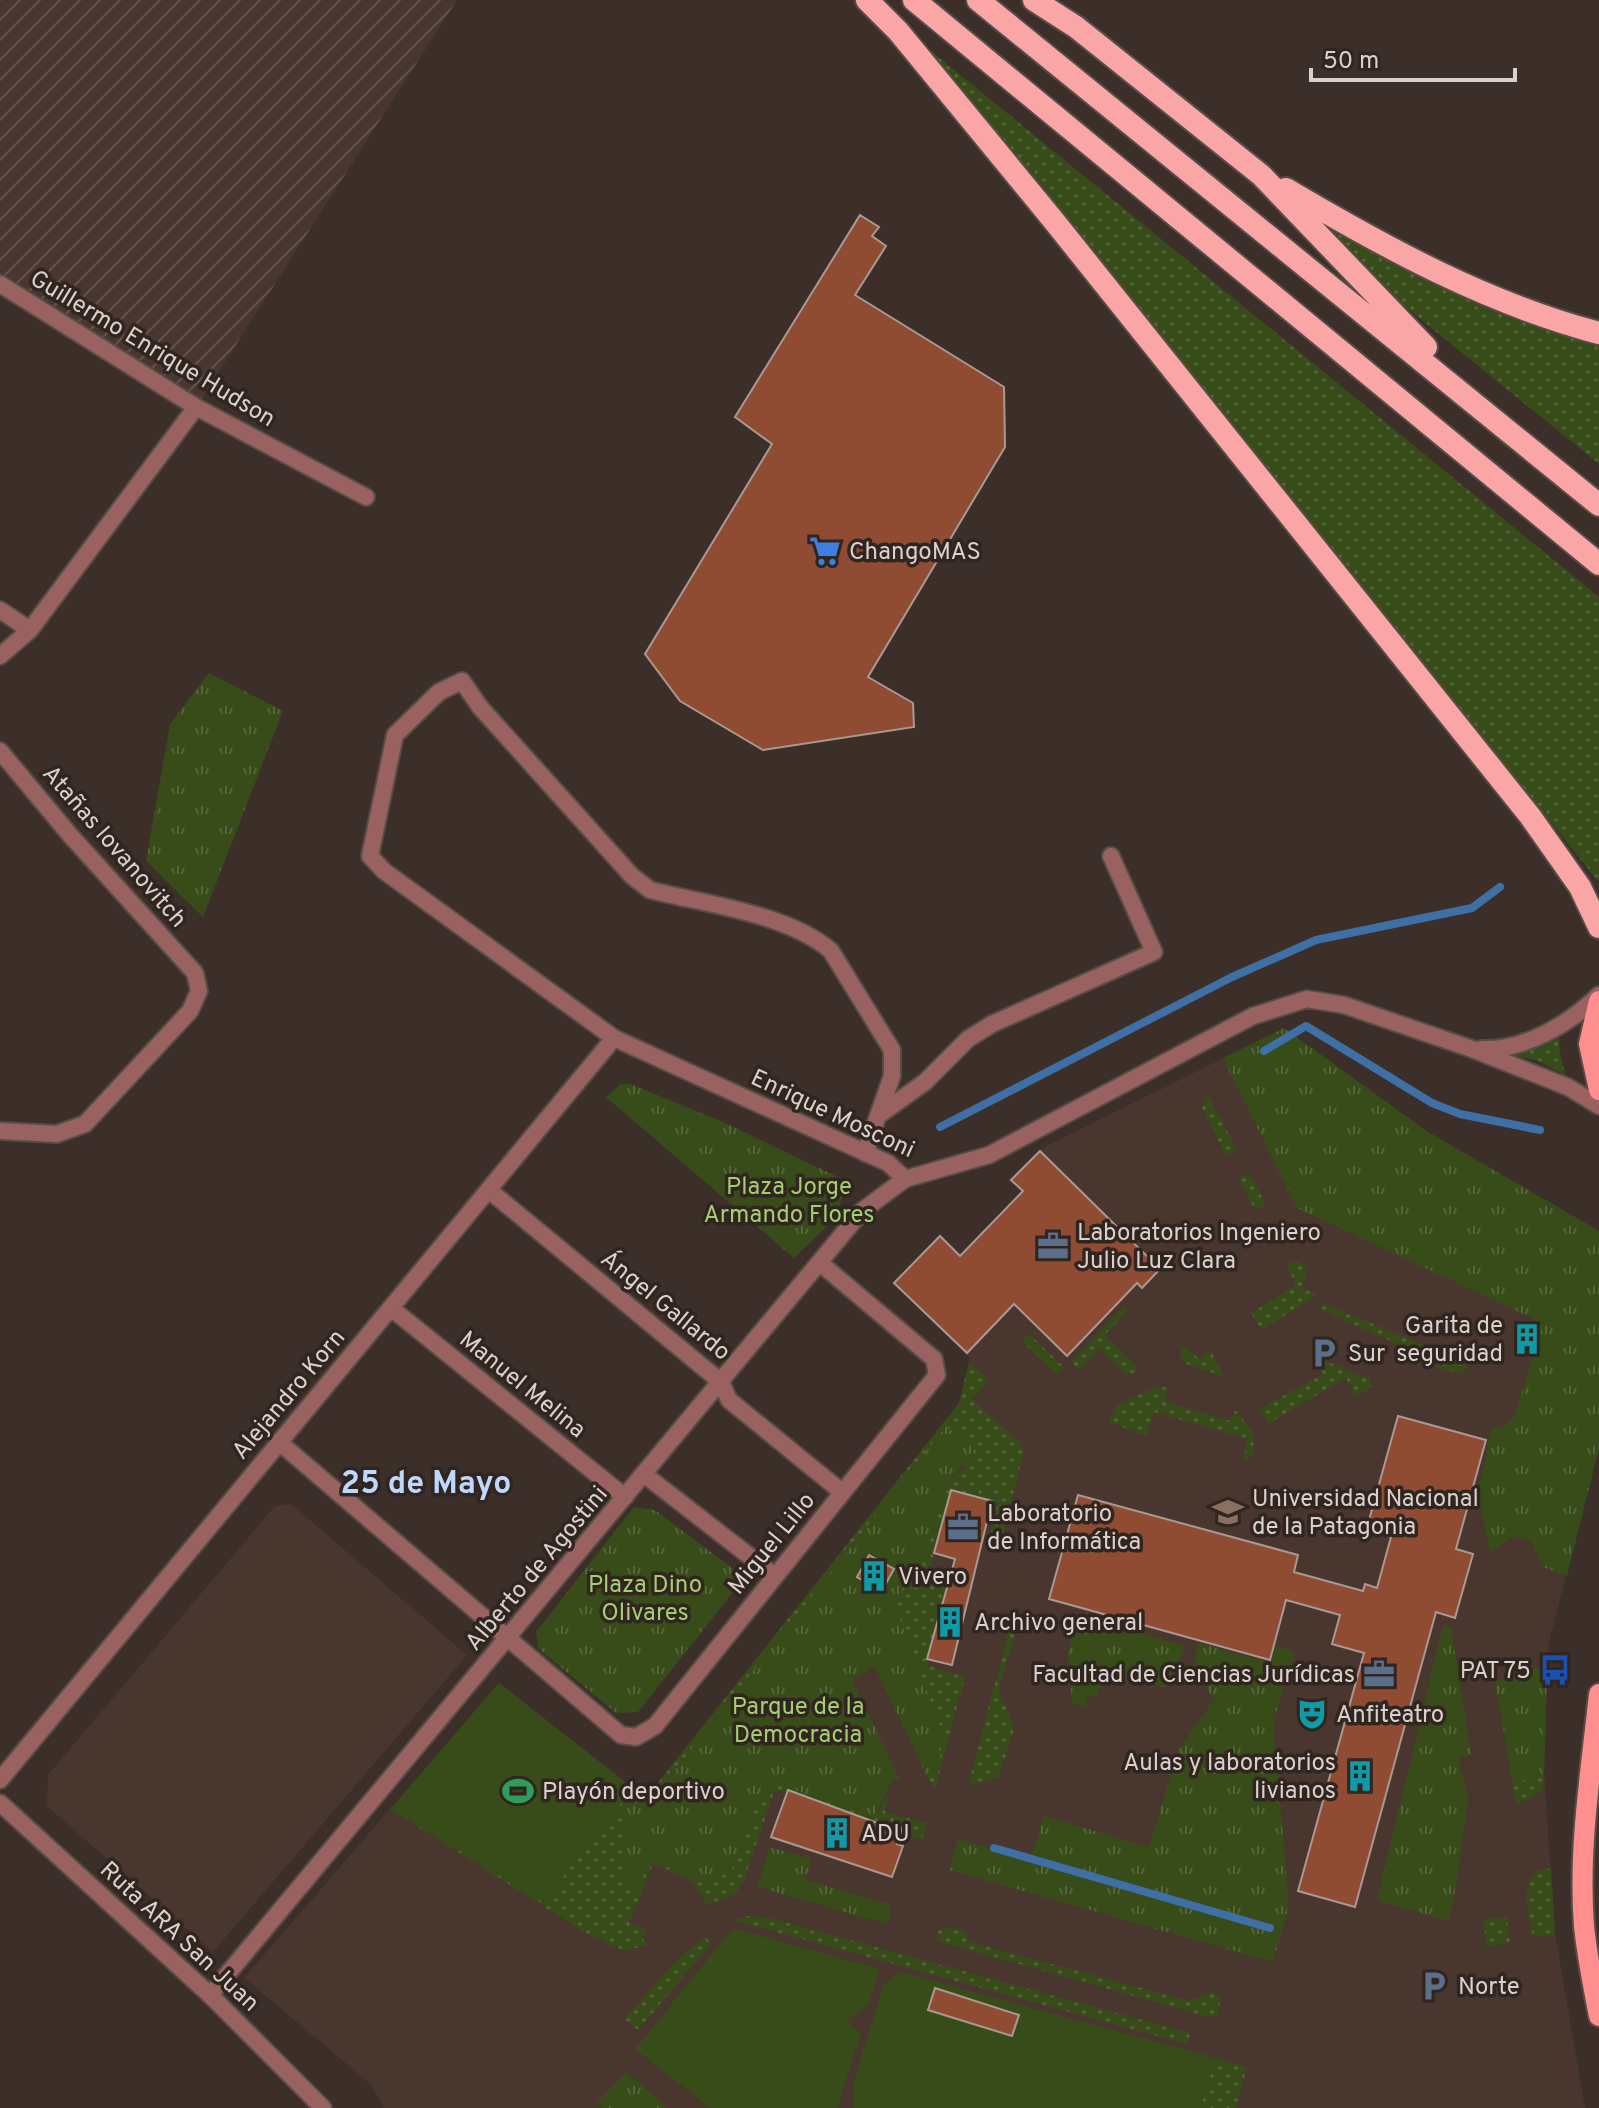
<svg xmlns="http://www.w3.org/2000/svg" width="1599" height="2108" font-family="Overpass,sans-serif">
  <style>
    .built { fill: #49362f }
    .industrial { fill: url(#industrial-furrows) }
    .grass { fill: url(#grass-dots) }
    .park { fill: url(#park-tufts) }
    .garden { fill: #374c19 }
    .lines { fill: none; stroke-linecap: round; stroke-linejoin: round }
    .stream { stroke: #3f70a5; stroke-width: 8 }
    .building { fill: #904c33; stroke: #a99994; stroke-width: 2 }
    .pedestrian-casing { stroke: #584c48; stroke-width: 20 }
    .minor-casing { stroke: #584c48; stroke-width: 20 }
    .tertiary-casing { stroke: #584c48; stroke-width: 20 }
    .primary-casing { stroke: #584c48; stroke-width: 24 }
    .trunk-casing { stroke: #584c48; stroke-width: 26 }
    .pedestrian { stroke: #996261; stroke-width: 16 }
    .minor { stroke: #996261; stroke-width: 16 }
    .tertiary { stroke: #996261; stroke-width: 16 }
    .primary { stroke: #ff8f8f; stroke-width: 20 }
    .trunk { stroke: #faa6a6; stroke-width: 22 }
    .labels { text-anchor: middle; stroke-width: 7; stroke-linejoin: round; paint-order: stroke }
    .street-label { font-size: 24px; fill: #dad1ce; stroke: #312520 }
    .poi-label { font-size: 24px; fill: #dad1ce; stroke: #312520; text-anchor: start }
    .park-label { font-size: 24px; fill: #a5ce71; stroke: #312520 }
    .district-label { font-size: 32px; font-weight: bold; fill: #bdd7fd; stroke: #312520 }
  </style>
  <defs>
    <pattern id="industrial-furrows" width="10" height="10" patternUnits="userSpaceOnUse" patternTransform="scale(2)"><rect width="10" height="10" fill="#49362f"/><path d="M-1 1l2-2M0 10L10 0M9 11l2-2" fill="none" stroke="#63524c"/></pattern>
    <pattern id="grass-dots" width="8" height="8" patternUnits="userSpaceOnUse" patternTransform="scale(2)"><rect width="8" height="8" fill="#374c19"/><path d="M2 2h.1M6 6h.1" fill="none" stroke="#536539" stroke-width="1.8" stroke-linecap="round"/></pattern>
    <pattern id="park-tufts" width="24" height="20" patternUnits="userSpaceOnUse" patternTransform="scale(2)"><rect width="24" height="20" fill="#374c19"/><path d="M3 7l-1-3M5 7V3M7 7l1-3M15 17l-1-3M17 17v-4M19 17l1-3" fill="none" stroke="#536539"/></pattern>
  </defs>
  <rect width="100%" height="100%" fill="#3c2f2a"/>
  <path class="built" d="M1284,1028L1428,1132L1599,1231V1448L1549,1642L1544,1773L1555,1933L1585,2108H384L372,2085L244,1978L499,1683L646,1798L959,1403L970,1358L892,1283L940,1234L961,1254L1021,1192L1009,1180L1039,1150Z
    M291,1504L467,1655L213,1952L47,1806L48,1775L275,1506Z"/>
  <path class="industrial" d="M0,0H457L196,407L0,284Z"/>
  <path class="grass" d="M920,42L1599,597V882Z
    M1325,215L1599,336V464L1312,231Z
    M1560,1032L1559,1048L1565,1075L1538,1061L1513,1055Z
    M1207,1093L1237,1150L1226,1155L1202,1108Z
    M1249,1173L1266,1205L1255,1210L1238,1178Z
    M1297,1261L1308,1268L1301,1288L1317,1295L1262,1330L1251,1313L1296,1285L1287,1265Z
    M1322,1303L1465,1362L1468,1368L1461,1373L1396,1358L1402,1346L1320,1309Z
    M1124,1306L1128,1310L1105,1335L1138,1368L1136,1373H1124L1100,1349L1079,1370L1071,1362Z
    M1029,1334L1064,1367L1057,1375L1022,1341Z
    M1185,1347L1200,1359L1210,1350L1225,1377L1184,1363L1180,1352Z
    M1318,1358L1369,1379L1372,1387L1356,1396L1346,1378L1268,1424L1259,1409L1322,1375L1315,1360Z
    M969,1362L989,1380L972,1400L1020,1442L1024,1452L999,1548L987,1545L998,1503L951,1490L929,1573L949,1579L927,1658L929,1666L965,1677L935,1789L926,1775L938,1771L943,1734L894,1603L922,1565L947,1482L966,1468L946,1426L649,1803L625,1804L651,1858L697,1883L730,1873L759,1795L772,1782L874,1817L890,1792L885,1812L927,1823L922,1840L900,1833L902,1828L897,1827L895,1832L888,1829L891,1820L882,1818L880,1824L789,1790L787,1793L775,1789L743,1883L735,1894L707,1905L692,1881L653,1864L629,1923L646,1929L643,1939L647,1945L625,1951L586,1933L390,1809L394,1805L399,1814L543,1902L633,1788L646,1798L959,1403Z
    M1159,1386L1168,1388L1165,1402L1231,1421L1235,1410L1253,1432L1254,1454L1243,1461L1248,1439L1154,1412L1146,1436L1109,1422L1115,1406Z
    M1013,1616L1015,1634L999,1688L1014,1729L999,1777L968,1786Z
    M1544,1773C1546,1794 1534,1799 1516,1803L1513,1784Z
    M1551,1868L1555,1933L1533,1937C1528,1915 1521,1891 1535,1872Z
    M749,1916L769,1918L1190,2033L1187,2044L733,1920Z
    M1507,1917L1510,1942L1487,1947L1483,1920Z
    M950,1927L966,1932L969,1942L1189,2001L1212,1992L1220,1997L1219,2014L1209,2017L937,1941L938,1930Z
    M706,1937L711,1944L638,2030L625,2019L677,1959Z
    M1216,2058L1247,2067L1236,2108H1200Z"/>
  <path class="park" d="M209,673L283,711L203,917L146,861L170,724Z
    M1284,1028L1428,1132L1599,1231V1448L1567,1576L1542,1567L1531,1542L1513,1536L1490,1553L1478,1492L1492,1428H1502L1514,1418L1541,1330L1530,1317L1297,1208L1223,1058Z
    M621,1084H630L721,1121L848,1182L835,1218L794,1258L606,1097Z
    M946,1426L978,1452L947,1482L922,1565L894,1603L943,1734L938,1772L926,1775L875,1667L852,1679L900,1780L893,1779L874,1817L772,1782L759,1795L731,1873L697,1883L651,1858L639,1887L624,1880L625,1803H649Z
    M634,1507L655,1510L736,1571L737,1587L638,1712L616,1713L539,1649L536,1632Z
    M1078,1616L1186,1646L1167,1688L1106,1670L1097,1697L1088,1695L1085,1707L1072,1703L1068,1655Z
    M1443,1626L1451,1628L1471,1754L1458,1759L1468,1799L1454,1898L1448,1921L1377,1900Z
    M1199,1643L1271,1663L1276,1646L1295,1652L1273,1723L1288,1894L1287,1913L1273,1962L949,1870L958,1839L1030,1861L1044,1816L1149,1847L1178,1751L1214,1699C1198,1675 1190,1673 1199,1643Z
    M1547,1664L1544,1773L1513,1784L1495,1682Z
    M769,1847L811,1859L806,1880L892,1905L887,1924L758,1887Z
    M626,2072L668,2108H603L597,2103Z"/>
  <path class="garden" d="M499,1683L633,1788L543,1902L399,1814L394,1805Z
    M736,1929L880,1969L868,2005L847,2021L861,2033L837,2108H710L635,2049L730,1932Z
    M899,1972L1216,2058L1200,2108H853L855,2077L884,1984Z"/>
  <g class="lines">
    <path class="stream" d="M1264,1051L1306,1026L1432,1103L1460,1114L1540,1130
      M940,1127L1232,977L1316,940L1472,908L1500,887
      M994,1848L1270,1928"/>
  </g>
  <path class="building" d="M860,215L879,227L872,236L886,246L855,295L1004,387L1005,447L868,677L913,703L914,727L763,750L680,701L645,654L772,444L735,417Z
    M1040,1151L1160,1269L1142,1288L1137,1283L1067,1356L1014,1304L967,1353L894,1283L940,1236L960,1256L1023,1191L1011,1180Z
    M1398,1416L1486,1440L1456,1549L1473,1554L1455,1618L1436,1612L1355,1907L1298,1891L1364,1653L1332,1644L1340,1615L1286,1600L1270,1660L1049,1599L1078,1495L1298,1555L1294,1572L1363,1591L1365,1584L1377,1588L1391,1537L1366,1531Z
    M951,1490L992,1501L952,1665L927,1659L955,1559L934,1553Z
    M869,1555L894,1569L882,1591L857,1577Z
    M788,1790L880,1824L902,1828L897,1844L903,1846L892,1877L771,1837Z
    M935,1988L1019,2015L1012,2036L928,2010Z"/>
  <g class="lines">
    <defs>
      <path id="pedestrian" d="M384,871L370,856L395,735L439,692L462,681L480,707"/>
      <path id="minor" d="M0,284L196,407L366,497
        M0,610L30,630
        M0,656L30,630L196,407
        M480,707L632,876L650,890C705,904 789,914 831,951L892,1050V1076L865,1153
        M0,751L70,835L195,973L199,991L190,1011L85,1124L57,1134L0,1131
        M384,871L614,1038
        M879,1115L925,1082L968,1039L992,1024L1154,952L1111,856
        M490,1191L721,1382L729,1400L842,1492
        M391,1308L625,1497
        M279,1442L621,1735L636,1737L655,1726L937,1375L934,1359L820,1263
        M645,1475L775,1576
        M210,1995L862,1211L905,1179"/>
      <path id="tertiary" d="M1481,1049C1524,1051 1569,1024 1599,995
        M0,1780L614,1038L888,1163L905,1179L989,1155L1253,1016L1307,999L1344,1005L1472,1049L1568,1087L1599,1106
        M0,1803L210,1995L323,2108"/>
      <path id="primary" d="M1599,1001L1589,1044L1599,1090
        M1599,1694C1591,1770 1578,1849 1584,1926C1587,1956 1593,1986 1599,2016"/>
      <path id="trunk" d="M867,0L898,31L1054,221L1530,816L1580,887L1599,927
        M914,0L1599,564
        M978,0L1599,505
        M1034,0L1076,27L1261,175L1426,347
        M1286,189C1386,248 1486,303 1599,333"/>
    </defs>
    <use href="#pedestrian" class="pedestrian-casing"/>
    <use href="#minor" class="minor-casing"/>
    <use href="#tertiary" class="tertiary-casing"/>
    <use href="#primary" class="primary-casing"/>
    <use href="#trunk" class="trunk-casing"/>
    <use href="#pedestrian" class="pedestrian"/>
    <use href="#minor" class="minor"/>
    <use href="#tertiary" class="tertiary"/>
    <use href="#primary" class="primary"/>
    <use href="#trunk" class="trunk"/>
  </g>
  <defs>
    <symbol id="supermarket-bare" viewBox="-9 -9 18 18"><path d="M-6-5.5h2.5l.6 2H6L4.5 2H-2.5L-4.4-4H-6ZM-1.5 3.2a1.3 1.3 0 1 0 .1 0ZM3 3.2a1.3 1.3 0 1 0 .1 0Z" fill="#3f7fe0" stroke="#312520" stroke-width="2.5" paint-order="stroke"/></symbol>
    <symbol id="office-bare" viewBox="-9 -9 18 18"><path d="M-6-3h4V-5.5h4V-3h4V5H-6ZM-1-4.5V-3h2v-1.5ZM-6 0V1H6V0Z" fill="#5c6f8a" stroke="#312520" stroke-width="2.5" paint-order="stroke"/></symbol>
    <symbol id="building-bare" viewBox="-9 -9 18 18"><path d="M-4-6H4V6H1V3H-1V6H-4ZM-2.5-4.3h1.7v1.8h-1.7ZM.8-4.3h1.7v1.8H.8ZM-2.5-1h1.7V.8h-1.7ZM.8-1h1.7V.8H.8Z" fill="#0f9aa8" stroke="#312520" stroke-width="2.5" paint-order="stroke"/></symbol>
    <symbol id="parking-bare" viewBox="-9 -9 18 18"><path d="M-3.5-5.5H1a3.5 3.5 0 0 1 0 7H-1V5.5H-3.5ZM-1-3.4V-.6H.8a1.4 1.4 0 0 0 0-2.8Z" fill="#5c6f8a" stroke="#312520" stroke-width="2.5" paint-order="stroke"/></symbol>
    <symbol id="university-bare" viewBox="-9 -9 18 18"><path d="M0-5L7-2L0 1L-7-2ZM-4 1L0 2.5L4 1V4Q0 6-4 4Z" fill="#8d6e63" stroke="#312520" stroke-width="2.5" paint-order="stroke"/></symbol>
    <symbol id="bus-bare" viewBox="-9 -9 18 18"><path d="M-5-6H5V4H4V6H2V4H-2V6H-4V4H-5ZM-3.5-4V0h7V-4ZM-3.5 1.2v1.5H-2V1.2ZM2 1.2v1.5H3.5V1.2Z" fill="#1a4fb4" stroke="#312520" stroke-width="2.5" paint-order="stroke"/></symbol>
    <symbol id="theatre-bare" viewBox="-9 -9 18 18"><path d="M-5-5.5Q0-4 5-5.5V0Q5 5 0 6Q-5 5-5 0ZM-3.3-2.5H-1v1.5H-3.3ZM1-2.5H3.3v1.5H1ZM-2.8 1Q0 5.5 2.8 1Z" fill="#0f9aa8" stroke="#312520" stroke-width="2.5" paint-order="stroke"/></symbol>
    <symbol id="stadium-bare" viewBox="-9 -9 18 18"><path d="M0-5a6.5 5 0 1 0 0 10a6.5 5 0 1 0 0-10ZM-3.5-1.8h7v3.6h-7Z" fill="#2e9e5b" stroke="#312520" stroke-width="2.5" paint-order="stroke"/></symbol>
  </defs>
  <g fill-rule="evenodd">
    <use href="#supermarket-bare" x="803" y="529" width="44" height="44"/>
    <use href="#office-bare" x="1031" y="1224" width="44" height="44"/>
    <use href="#building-bare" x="1505" y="1317" width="44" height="44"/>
    <use href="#parking-bare" x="1302" y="1331" width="44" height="44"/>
    <use href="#university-bare" x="1206" y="1490" width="44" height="44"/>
    <use href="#office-bare" x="941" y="1505" width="44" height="44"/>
    <use href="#building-bare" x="852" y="1554" width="44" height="44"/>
    <use href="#building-bare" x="928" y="1600" width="44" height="44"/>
    <use href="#bus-bare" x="1533" y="1648" width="44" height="44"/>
    <use href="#office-bare" x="1357" y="1652" width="44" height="44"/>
    <use href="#theatre-bare" x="1290" y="1692" width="44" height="44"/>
    <use href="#building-bare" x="1338" y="1754" width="44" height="44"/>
    <use href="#stadium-bare" x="496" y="1769" width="44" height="44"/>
    <use href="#building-bare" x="815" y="1811" width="44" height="44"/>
    <use href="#parking-bare" x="1412" y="1964" width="44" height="44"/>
  </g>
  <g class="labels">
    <g class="street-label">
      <text transform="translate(153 348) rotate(31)" y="8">Guillermo Enrique Hudson</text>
      <text transform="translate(115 846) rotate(49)" y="8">Atañas Iovanovitch</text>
      <text transform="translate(833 1113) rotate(25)" y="8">Enrique Mosconi</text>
      <text transform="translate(666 1305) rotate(39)" y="8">Ángel Gallardo</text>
      <text transform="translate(523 1384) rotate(39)" y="8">Manuel Melina</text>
      <text transform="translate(288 1394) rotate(-50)" y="8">Alejandro Korn</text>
      <text transform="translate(771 1543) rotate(-51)" y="8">Miguel Lillo</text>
      <text transform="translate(536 1568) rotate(-50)" y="8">Alberto de Agostini</text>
      <text transform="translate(180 1936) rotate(43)" y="8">Ruta ARA San Juan</text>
    </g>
    <g class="poi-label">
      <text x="849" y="559">ChangoMAS</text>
      <text x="1077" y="1240">Laboratorios Ingeniero<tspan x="1077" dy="28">Julio Luz Clara</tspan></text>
      <text x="1503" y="1333" text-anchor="end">Garita de<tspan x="1503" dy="28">seguridad</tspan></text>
      <text x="1348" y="1361">Sur</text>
      <text x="1252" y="1506">Universidad Nacional<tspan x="1252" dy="28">de la Patagonia</tspan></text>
      <text x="987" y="1521">Laboratorio<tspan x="987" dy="28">de Informática</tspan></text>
      <text x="898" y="1584">Vivero</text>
      <text x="974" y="1630">Archivo general</text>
      <text x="1531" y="1678" text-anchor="end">PAT 75</text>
      <text x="1355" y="1682" text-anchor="end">Facultad de Ciencias Jurídicas</text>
      <text x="1336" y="1722">Anfiteatro</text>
      <text x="1336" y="1770" text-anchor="end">Aulas y laboratorios<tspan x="1336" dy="28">livianos</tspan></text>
      <text x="542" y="1799">Playón deportivo</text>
      <text x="861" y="1841">ADU</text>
      <text x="1458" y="1994">Norte</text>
    </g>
    <g class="park-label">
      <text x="789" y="1194">Plaza Jorge<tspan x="789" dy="28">Armando Flores</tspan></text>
      <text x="645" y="1592">Plaza Dino<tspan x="645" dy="28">Olivares</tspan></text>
      <text x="798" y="1714">Parque de la<tspan x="798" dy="28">Democracia</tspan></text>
    </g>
    <g class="district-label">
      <text x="426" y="1493">25 de Mayo</text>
    </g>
  </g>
  <path d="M1311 68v12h204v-12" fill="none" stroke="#dad1ce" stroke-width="4"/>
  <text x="1323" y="68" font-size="24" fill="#dad1ce" stroke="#312520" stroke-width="6" paint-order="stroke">50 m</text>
</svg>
